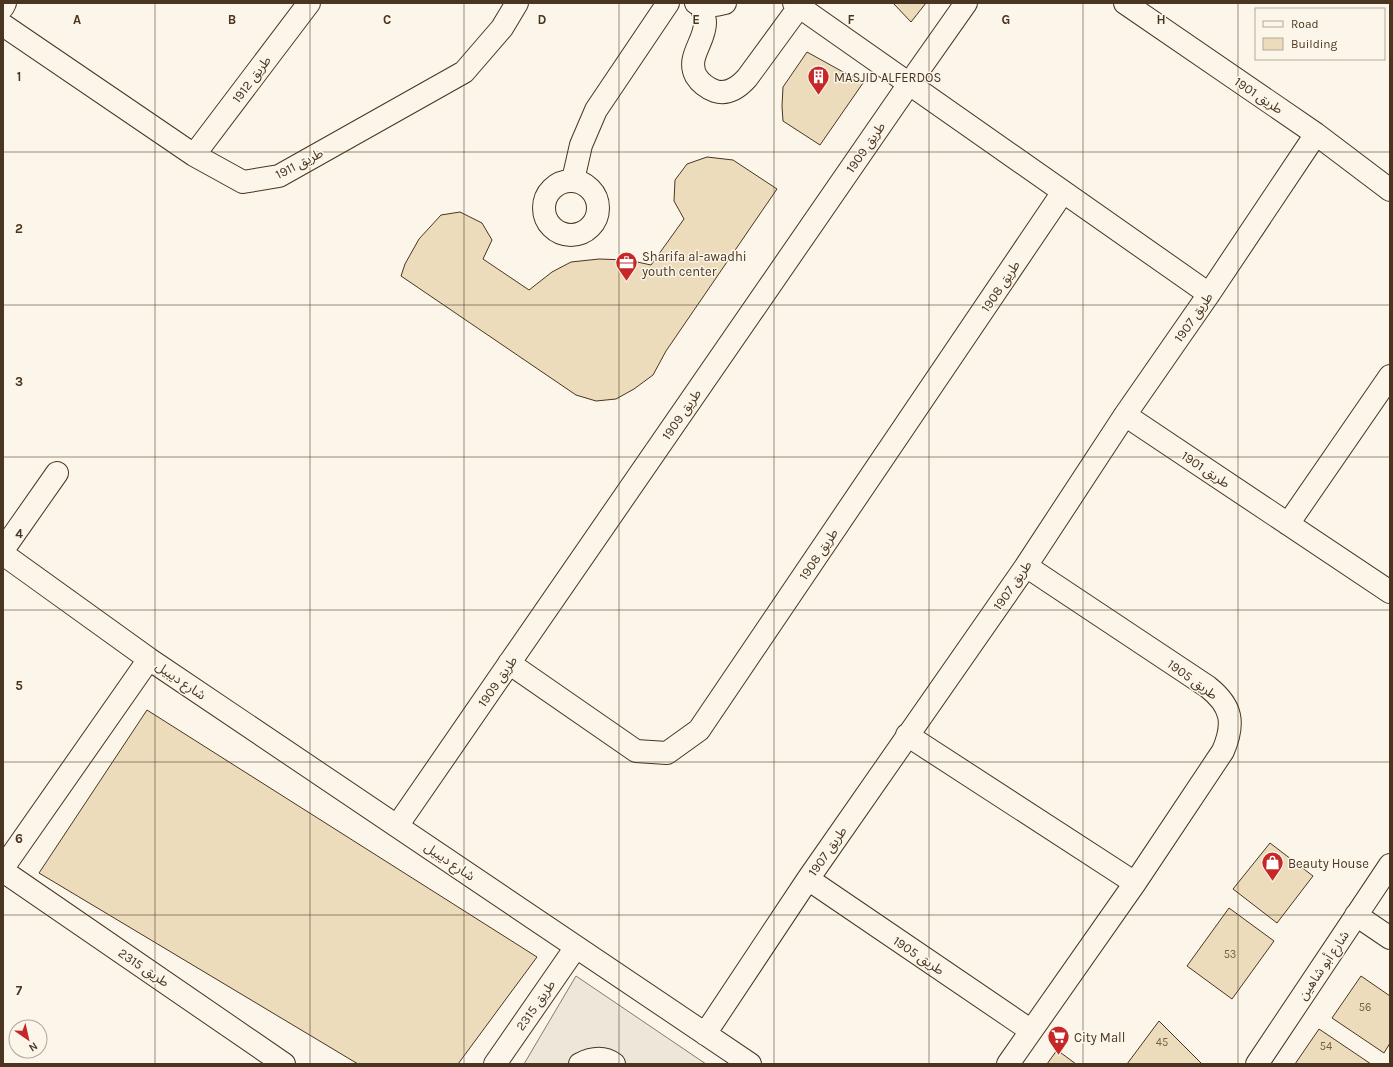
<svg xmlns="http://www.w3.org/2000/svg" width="1393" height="1067" font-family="Karla,'Noto Sans Arabic',sans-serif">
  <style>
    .parking { fill: #ede7d9; stroke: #887966 }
    .building { fill: #ecdcbc; stroke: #4a3520 }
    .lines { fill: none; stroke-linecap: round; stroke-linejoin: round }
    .minor-casing { stroke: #4a3520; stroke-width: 24 }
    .minor { stroke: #fbf6e9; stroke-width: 22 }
    .grid { fill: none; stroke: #4a3520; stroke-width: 1; stroke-opacity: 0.55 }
    .labels { text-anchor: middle; stroke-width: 3; stroke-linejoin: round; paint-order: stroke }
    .number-label { font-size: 11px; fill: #725f47 }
    .poi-label { font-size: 13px; fill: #4a3520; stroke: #fbf6e9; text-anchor: start }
    .street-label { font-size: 13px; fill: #4a3520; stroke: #fbf6e9 }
    .grid-label { font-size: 13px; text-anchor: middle; font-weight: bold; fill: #4a3520; stroke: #fbf6e9; stroke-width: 3; stroke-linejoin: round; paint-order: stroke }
  </style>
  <rect width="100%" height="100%" fill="#fbf6e9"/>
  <path class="parking" d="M576,976L706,1064H524Z"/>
  <path class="building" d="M893,3H926L911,22Z
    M807,52L863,83L820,145L783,121L782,106L783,87Z
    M707,157L733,160L777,189L666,351L653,375L634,389L616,399L596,401L576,395L401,276L405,264L419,239L441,215L460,212L482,223L492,240L483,259L529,290L552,272L571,262L599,259L628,260L651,265L684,219L674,201L675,180L687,164Z
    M147,710L537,957L458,1064H358L39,873Z
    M1270,843L1313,876L1277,923L1233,889Z
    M1229,908L1274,941L1232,999L1187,966Z
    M1361,976L1390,996V1043L1384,1053L1332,1018Z
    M1159,1021L1202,1064H1127Z
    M1319,1029L1371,1064H1295Z
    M1057,1050L1076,1064H1047Z"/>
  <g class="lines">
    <defs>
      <path id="minor" d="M696,3C705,8 715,5 725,3
        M794,3L1209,294
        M1125,3L1316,134L1390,190
        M701,5C703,11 705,17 705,23C705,42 686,57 696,76C701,84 707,88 715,91C728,95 739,87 747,78L799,7
        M3,7L5,3
        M3,25L194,155L243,182L279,176L464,72L502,28L517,3
        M194,155L309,3
        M573,180L581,145L596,110L668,3
        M544 208a27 27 0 1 1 54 0a27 27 0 1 1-54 0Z
        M1125,415L1390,592
        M1288,524L1390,376
        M3,550L57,473
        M3,554L149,659L750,1064
        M509,663L636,751L667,753L699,730L1063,192
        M907,735L1135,883
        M397,826L909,84L966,3
        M3,868L149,659
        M3,871L284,1064
        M808,879L1030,1030
        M1356,915L1390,938
        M705,1034L808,879L1026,566L1125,415L1209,294L1316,134
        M495,1064L576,947
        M580,1064C592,1058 603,1056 614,1064
        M1008,1064L1135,883L1223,751C1235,723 1232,706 1208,687L1026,566
        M1257,1064L1390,865"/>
    </defs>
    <use href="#minor" class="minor-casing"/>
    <use href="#minor" class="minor"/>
  </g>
  <path class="grid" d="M155,3V1064M310,3V1064M464,3V1064M619,3V1064M774,3V1064M929,3V1064M1083,3V1064M1238,3V1064M3,152H1390M3,305H1390M3,457H1390M3,610H1390M3,762H1390M3,915H1390"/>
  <defs>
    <symbol id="building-pin" viewBox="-11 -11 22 30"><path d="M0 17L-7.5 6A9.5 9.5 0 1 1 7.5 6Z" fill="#c62828" stroke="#fbf6e9"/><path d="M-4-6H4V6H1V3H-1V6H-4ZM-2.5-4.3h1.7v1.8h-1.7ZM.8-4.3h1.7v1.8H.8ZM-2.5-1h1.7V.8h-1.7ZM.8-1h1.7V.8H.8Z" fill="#fff"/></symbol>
    <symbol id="office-pin" viewBox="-11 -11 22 30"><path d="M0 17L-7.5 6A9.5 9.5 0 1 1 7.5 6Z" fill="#c62828" stroke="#fbf6e9"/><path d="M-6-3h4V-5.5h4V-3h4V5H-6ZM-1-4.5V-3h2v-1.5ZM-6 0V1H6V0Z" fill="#fff"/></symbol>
    <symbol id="shop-pin" viewBox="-11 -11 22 30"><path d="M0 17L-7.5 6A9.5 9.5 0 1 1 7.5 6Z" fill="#c62828" stroke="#fbf6e9"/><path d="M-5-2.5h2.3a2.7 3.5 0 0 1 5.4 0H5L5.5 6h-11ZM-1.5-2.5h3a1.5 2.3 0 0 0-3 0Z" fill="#fff"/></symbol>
    <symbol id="supermarket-pin" viewBox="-11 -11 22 30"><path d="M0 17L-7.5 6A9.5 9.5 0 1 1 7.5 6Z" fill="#c62828" stroke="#fbf6e9"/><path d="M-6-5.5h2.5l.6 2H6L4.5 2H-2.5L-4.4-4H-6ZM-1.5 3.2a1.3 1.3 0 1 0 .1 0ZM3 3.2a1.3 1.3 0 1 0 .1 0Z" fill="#fff"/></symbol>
  </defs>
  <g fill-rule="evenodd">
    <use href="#building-pin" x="806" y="64" width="25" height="34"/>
    <use href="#office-pin" x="614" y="250" width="25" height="34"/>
    <use href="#shop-pin" x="1260" y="850" width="25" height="34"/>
    <use href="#supermarket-pin" x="1046" y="1024" width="25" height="34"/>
  </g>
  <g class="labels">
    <g class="number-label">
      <text x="1230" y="958">53</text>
      <text x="1365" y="1011">56</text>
      <text x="1162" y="1046">45</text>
      <text x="1326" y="1050">54</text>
    </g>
    <g class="poi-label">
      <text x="834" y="82">MASJID ALFERDOS</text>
      <text x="642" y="261">Sharifa al-awadhi<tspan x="642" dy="15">youth center</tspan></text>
      <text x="1288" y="868">Beauty House</text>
      <text x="1074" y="1042">City Mall</text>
    </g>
    <g class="street-label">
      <text transform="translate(251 79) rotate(-53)" y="5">طريق 1912</text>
      <text transform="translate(1259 95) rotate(34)" y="5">طريق 1901</text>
      <text transform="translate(865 147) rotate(-55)" y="5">طريق 1909</text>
      <text transform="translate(299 163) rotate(-27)" y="5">طريق 1911</text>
      <text transform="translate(1000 286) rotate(-56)" y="5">طريق 1908</text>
      <text transform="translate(1193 317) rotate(-55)" y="5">طريق 1907</text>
      <text transform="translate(681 414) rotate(-55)" y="5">طريق 1909</text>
      <text transform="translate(1206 469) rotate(34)" y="5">طريق 1901</text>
      <text transform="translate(818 554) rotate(-56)" y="5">طريق 1908</text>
      <text transform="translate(1012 585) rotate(-55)" y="5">طريق 1907</text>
      <text transform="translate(1193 679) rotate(36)" y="5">طريق 1905</text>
      <text transform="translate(181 680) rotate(34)" y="5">شارع ديبيل</text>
      <text transform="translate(497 681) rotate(-55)" y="5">طريق 1909</text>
      <text transform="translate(827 851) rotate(-55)" y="5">طريق 1907</text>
      <text transform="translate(450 861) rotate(34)" y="5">شارع ديبيل</text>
      <text transform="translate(919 955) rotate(34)" y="5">طريق 1905</text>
      <text transform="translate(1323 965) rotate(-56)" y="5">شارع أبو شاهين</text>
      <text transform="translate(144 967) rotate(34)" y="5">طريق 2315</text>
      <text transform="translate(535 1005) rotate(-55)" y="5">طريق 2315</text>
    </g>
  </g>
  <g class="grid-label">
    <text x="77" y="24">A</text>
    <text x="232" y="24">B</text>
    <text x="387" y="24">C</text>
    <text x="542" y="24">D</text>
    <text x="696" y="24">E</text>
    <text x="851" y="24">F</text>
    <text x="1006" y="24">G</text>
    <text x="1161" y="24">H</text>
    <text x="19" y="81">1</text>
    <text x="19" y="233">2</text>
    <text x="19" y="386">3</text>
    <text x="19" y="538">4</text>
    <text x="19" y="690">5</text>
    <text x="19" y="843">6</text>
    <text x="19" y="995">7</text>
  </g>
  <rect width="1393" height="1067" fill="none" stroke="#4a3520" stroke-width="8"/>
  <rect x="1255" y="8" width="130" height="52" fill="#fbf6e9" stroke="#b4a999"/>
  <rect x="1263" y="21" width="20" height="6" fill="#fbf6e9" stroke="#b4a999"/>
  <text x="1291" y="28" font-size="12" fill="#4a3520">Road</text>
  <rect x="1263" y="38" width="20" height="12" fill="#ecdcbc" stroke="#b4a999"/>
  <text x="1291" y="48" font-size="12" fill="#4a3520">Building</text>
  <g transform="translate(28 1039) rotate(146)"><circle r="19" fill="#fbf6e9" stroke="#b4a999"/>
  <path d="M0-3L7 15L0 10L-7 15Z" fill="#c62828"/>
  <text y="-6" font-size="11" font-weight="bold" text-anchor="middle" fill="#4a3520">N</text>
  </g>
</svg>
